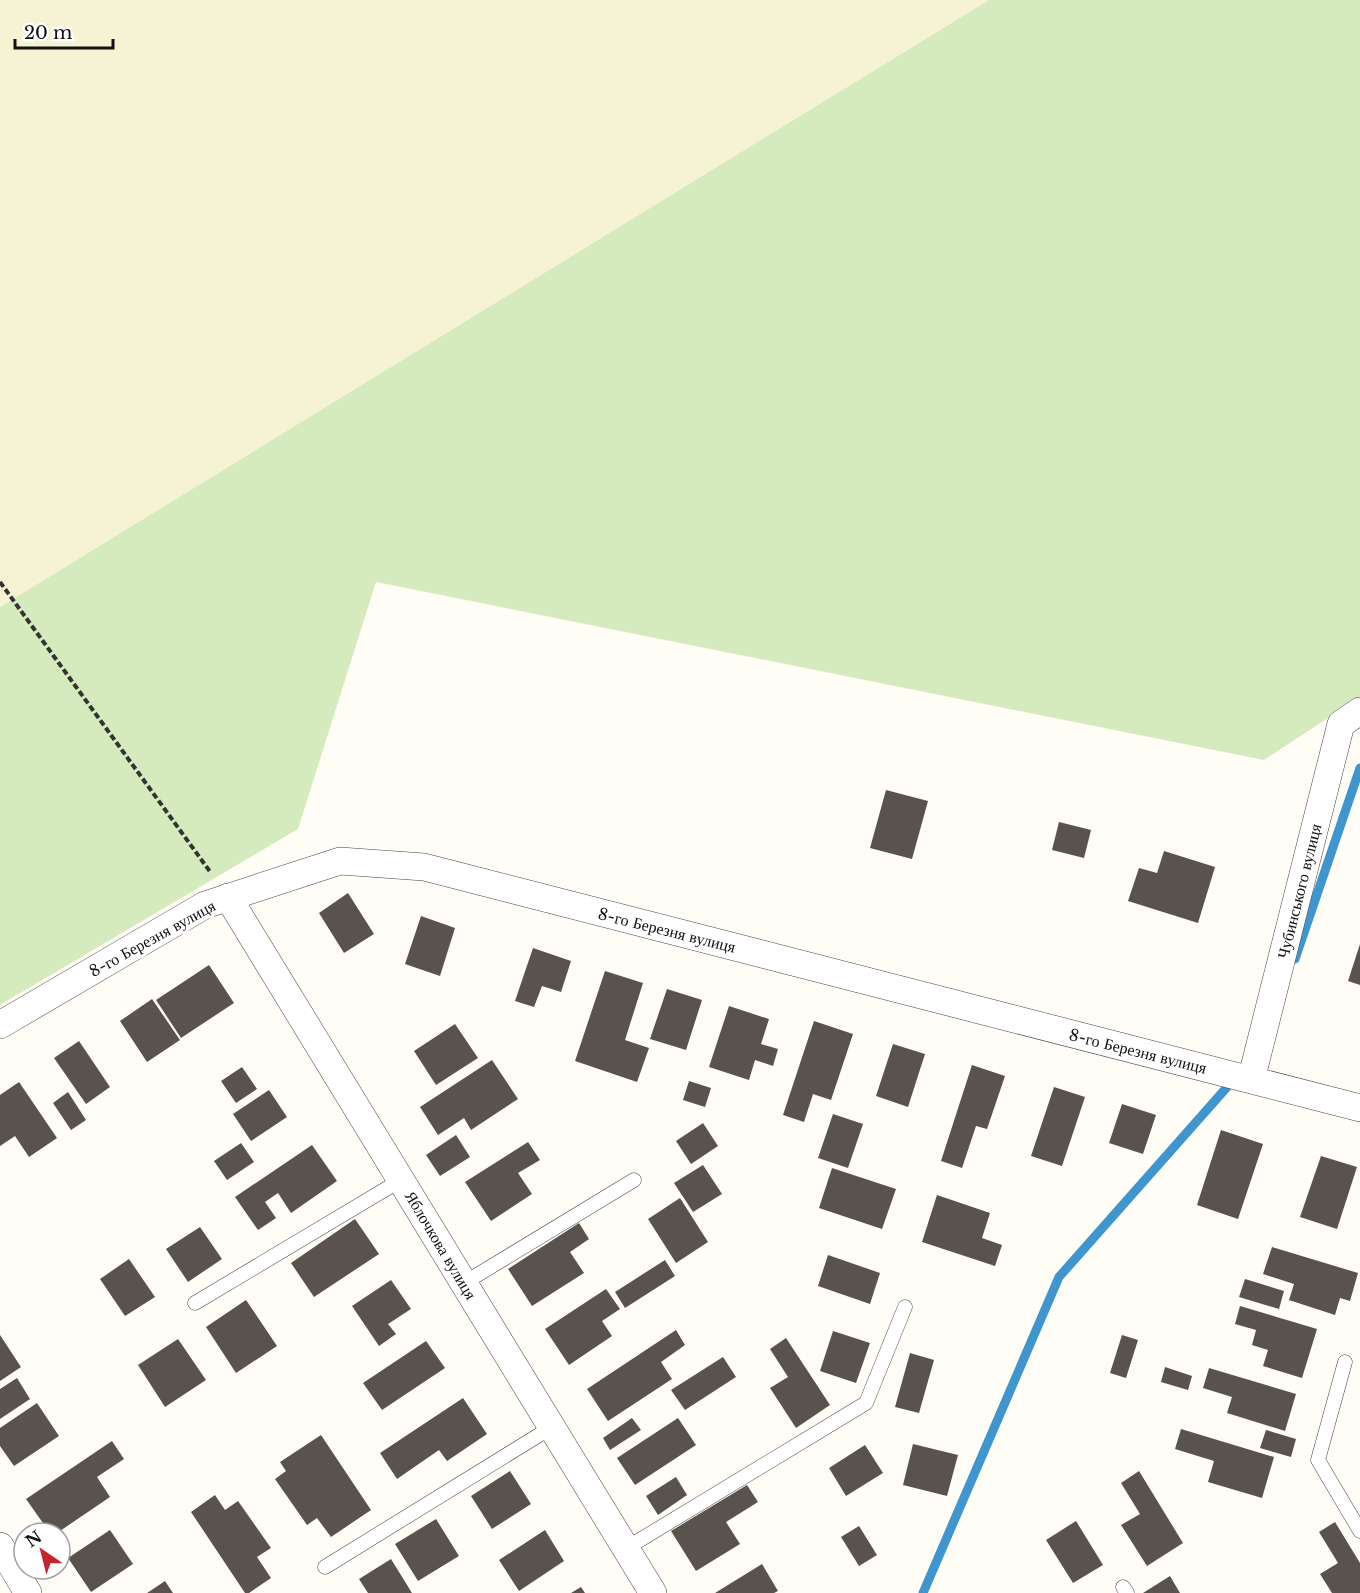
<svg xmlns="http://www.w3.org/2000/svg" width="1360" height="1593" font-family="'Libre Baskerville',serif">
  <style>
    .farmland { fill: #f6f3d4 }
    .green { fill: #d5ebbd }
    .lines { fill: none; stroke-linecap: round; stroke-linejoin: round }
    .stream { stroke: #3f96cf; stroke-width: 9 }
    .building { fill: #5a524d }
    .lane-casing { stroke: #444; stroke-width: 15 }
    .street-casing { stroke: #444; stroke-width: 28 }
    .path { stroke: #333; stroke-width: 4; stroke-dasharray: 6 3; stroke-linecap: butt }
    .lane { stroke: #fff; stroke-width: 14 }
    .street { stroke: #fff; stroke-width: 27 }
    .labels { text-anchor: middle; stroke-width: 6; stroke-linejoin: round; paint-order: stroke }
    .street-label { font-size: 16px; fill: #111; stroke: #fff }
  </style>
  <rect width="100%" height="100%" fill="#fffdf5"/>
  <path class="farmland" d="M0,0H989L0,607Z"/>
  <path class="green" d="M989,0H1360V697L1264,760L376,582L298,829L0,1005V607Z"/>
  <g class="lines">
    <path class="stream" d="M1295,959L1360,768
      M923,1593L1059,1277L1228,1086"/>
  </g>
  <path class="building" d="M886,790L928,801L912,859L870,848Z
    M1059,822L1091,830L1084,858L1052,850Z
    M1164,851L1215,867L1198,923L1128,901L1139,868L1157,873Z
    M348,893L374,934L344,953L319,913Z
    M421,916L455,928L440,976L405,964Z
    M1360,944V985L1348,981Z
    M533,948L571,961L561,992L542,986L534,1007L515,1001Z
    M209,965L234,1003L181,1038L156,1000Z
    M605,971L643,983L625,1040L649,1048L637,1082L575,1061Z
    M667,989L702,1000L686,1050L650,1039Z
    M152,999L180,1040L147,1062L120,1021Z
    M729,1006L769,1019L761,1044L778,1049L773,1066L755,1060L749,1080L709,1067Z
    M814,1021L853,1034L831,1100L813,1094L804,1122L783,1115Z
    M455,1024L478,1058L436,1085L414,1051Z
    M79,1041L110,1087L86,1104L54,1058Z
    M893,1044L925,1054L908,1107L876,1096Z
    M492,1060L518,1099L471,1130L464,1118L438,1135L420,1107Z
    M972,1065L1005,1076L987,1129L976,1126L962,1168L941,1161Z
    M242,1067L257,1089L236,1103L221,1081Z
    M689,1081L711,1088L705,1107L683,1100Z
    M19,1082L57,1138L29,1157L15,1136L0,1146V1095Z
    M1054,1087L1085,1097L1062,1166L1031,1156Z
    M269,1090L287,1117L251,1141L233,1114Z
    M68,1092L86,1120L71,1130L53,1103Z
    M1122,1104L1156,1115L1143,1154L1109,1143Z
    M833,1114L863,1124L848,1168L818,1158Z
    M703,1123L718,1146L691,1164L676,1141Z
    M1221,1130L1263,1144L1238,1219L1197,1205Z
    M456,1135L470,1157L440,1176L426,1155Z
    M528,1142L540,1160L518,1173L532,1194L491,1221L465,1182Z
    M241,1143L254,1162L227,1180L214,1161Z
    M312,1145L337,1181L291,1213L278,1193L265,1202L276,1218L258,1230L235,1197Z
    M1321,1156L1357,1167L1337,1229L1300,1217Z
    M703,1165L722,1194L693,1212L674,1183Z
    M832,1168L896,1189L882,1229L819,1208Z
    M937,1195L990,1213L982,1238L1002,1245L995,1266L922,1242Z
    M680,1198L708,1242L676,1263L648,1219Z
    M355,1219L379,1254L314,1297L291,1263Z
    M579,1223L589,1239L570,1252L584,1273L532,1306L508,1269Z
    M200,1227L222,1259L188,1282L166,1249Z
    M1272,1247L1358,1273L1350,1301L1340,1298L1335,1315L1289,1300L1294,1284L1263,1274Z
    M828,1255L880,1273L870,1304L818,1286Z
    M129,1259L155,1297L125,1316L100,1279Z
    M665,1260L675,1276L625,1308L615,1292Z
    M1245,1279L1284,1291L1279,1309L1239,1297Z
    M391,1280L411,1309L388,1324L396,1334L379,1346L352,1306Z
    M606,1289L620,1309L602,1321L612,1336L569,1365L545,1329Z
    M246,1300L277,1346L236,1373L206,1327Z
    M1240,1306L1317,1329L1302,1378L1263,1366L1268,1350L1252,1345L1256,1330L1235,1324Z
    M676,1330L685,1345L661,1362L672,1379L608,1421L587,1389Z
    M833,1331L870,1343L856,1383L820,1371Z
    M0,1335L21,1367L0,1381Z
    M1122,1335L1138,1340L1126,1378L1110,1373Z
    M786,1338L830,1405L796,1428L770,1388L788,1377L770,1349Z
    M178,1339L206,1380L165,1407L138,1365Z
    M426,1341L445,1368L382,1410L363,1383Z
    M910,1353L934,1360L919,1413L895,1407Z
    M723,1357L736,1377L685,1410L671,1390Z
    M1165,1367L1192,1376L1188,1390L1161,1382Z
    M1209,1368L1296,1394L1285,1431L1227,1413L1232,1397L1203,1388Z
    M17,1378L30,1399L0,1419V1389Z
    M463,1398L487,1434L447,1461L439,1450L397,1479L380,1453Z
    M37,1403L59,1436L14,1466L0,1446V1428Z
    M632,1418L641,1430L610,1450L603,1438Z
    M678,1418L696,1445L635,1485L617,1458Z
    M1181,1429L1274,1457L1262,1498L1208,1482L1214,1461L1175,1449Z
    M1266,1430L1296,1439L1291,1457L1260,1448Z
    M321,1435L371,1510L331,1537L317,1518L307,1525L275,1479L286,1471L280,1462Z
    M112,1441L124,1459L97,1477L110,1497L57,1533H50L26,1499Z
    M913,1444L958,1455L947,1496L903,1485Z
    M865,1445L883,1473L846,1496L829,1468Z
    M510,1471L531,1504L492,1529L471,1496Z
    M1139,1471L1183,1543L1147,1566L1121,1525L1140,1514L1121,1483Z
    M676,1477L687,1495L658,1515L646,1496Z
    M747,1485L758,1502L726,1522L740,1544L696,1571L671,1531Z
    M215,1495L225,1510L238,1501L271,1548L257,1557L271,1578L249,1593H245L191,1512Z
    M436,1519L459,1556L418,1581L395,1544Z
    M1076,1521L1103,1565L1073,1583L1046,1540Z
    M1335,1522L1360,1563V1593H1332L1320,1574L1338,1563L1319,1532Z
    M859,1526L877,1555L859,1566L841,1537Z
    M110,1530L133,1564L91,1592L68,1558Z
    M545,1530L564,1561L519,1591L499,1560Z
    M391,1559L412,1593H368L359,1579Z
    M762,1564L778,1591L774,1593H715Z
    M1170,1576L1180,1593H1143Z
    M165,1581L173,1593H147Z
    M581,1587L585,1593H571Z"/>
  <g class="lines">
    <defs>
      <path id="lane" d="M464,1283L634,1180
        M195,1303L401,1180
        M1345,1362L1318,1460L1360,1531
        M625,1549L866,1403L905,1307
        M325,1567L552,1427
        M1123,1587L1127,1593"/>
      <path id="street" d="M228,897L653,1593
        M0,1025L205,905L340,861L424,867L1360,1108
        M1251,1080L1341,724L1360,711
        M0,1546L28,1593"/>
    </defs>
    <use href="#lane" class="lane-casing"/>
    <use href="#street" class="street-casing"/>
    <path class="path" d="M0,582L211,873"/>
    <use href="#lane" class="lane"/>
    <use href="#street" class="street"/>
  </g>
  <g class="labels">
    <g class="street-label">
      <text transform="translate(1299 891) rotate(-76)" y="6">Чубинського вулиця</text>
      <text transform="translate(667 930) rotate(14)" y="6">8-го Березня вулиця</text>
      <text transform="translate(152 938) rotate(-29)" y="6">8-го Березня вулиця</text>
      <text transform="translate(1138 1051) rotate(14)" y="6">8-го Березня вулиця</text>
      <text transform="translate(441 1245) rotate(59)" y="6">Яблочкова вулиця</text>
    </g>
  </g>
  <g transform="translate(42 1551) rotate(325)"><circle r="28" fill="#ffffff" stroke="#a0a0a0" stroke-width="1.5"/>
  <path d="M0-4.5L10 22L0 15L-10 22Z" fill="#c4262e"/>
  <text y="-9" font-size="16" font-weight="bold" text-anchor="middle" fill="#111111">N</text>
  </g>
  <path d="M15 39v9h98v-9" fill="none" stroke="#111111" stroke-width="3"/>
  <text x="24" y="39" font-size="18" fill="#111111" stroke="#ffffff" stroke-width="4.5" paint-order="stroke">20 m</text>
</svg>
